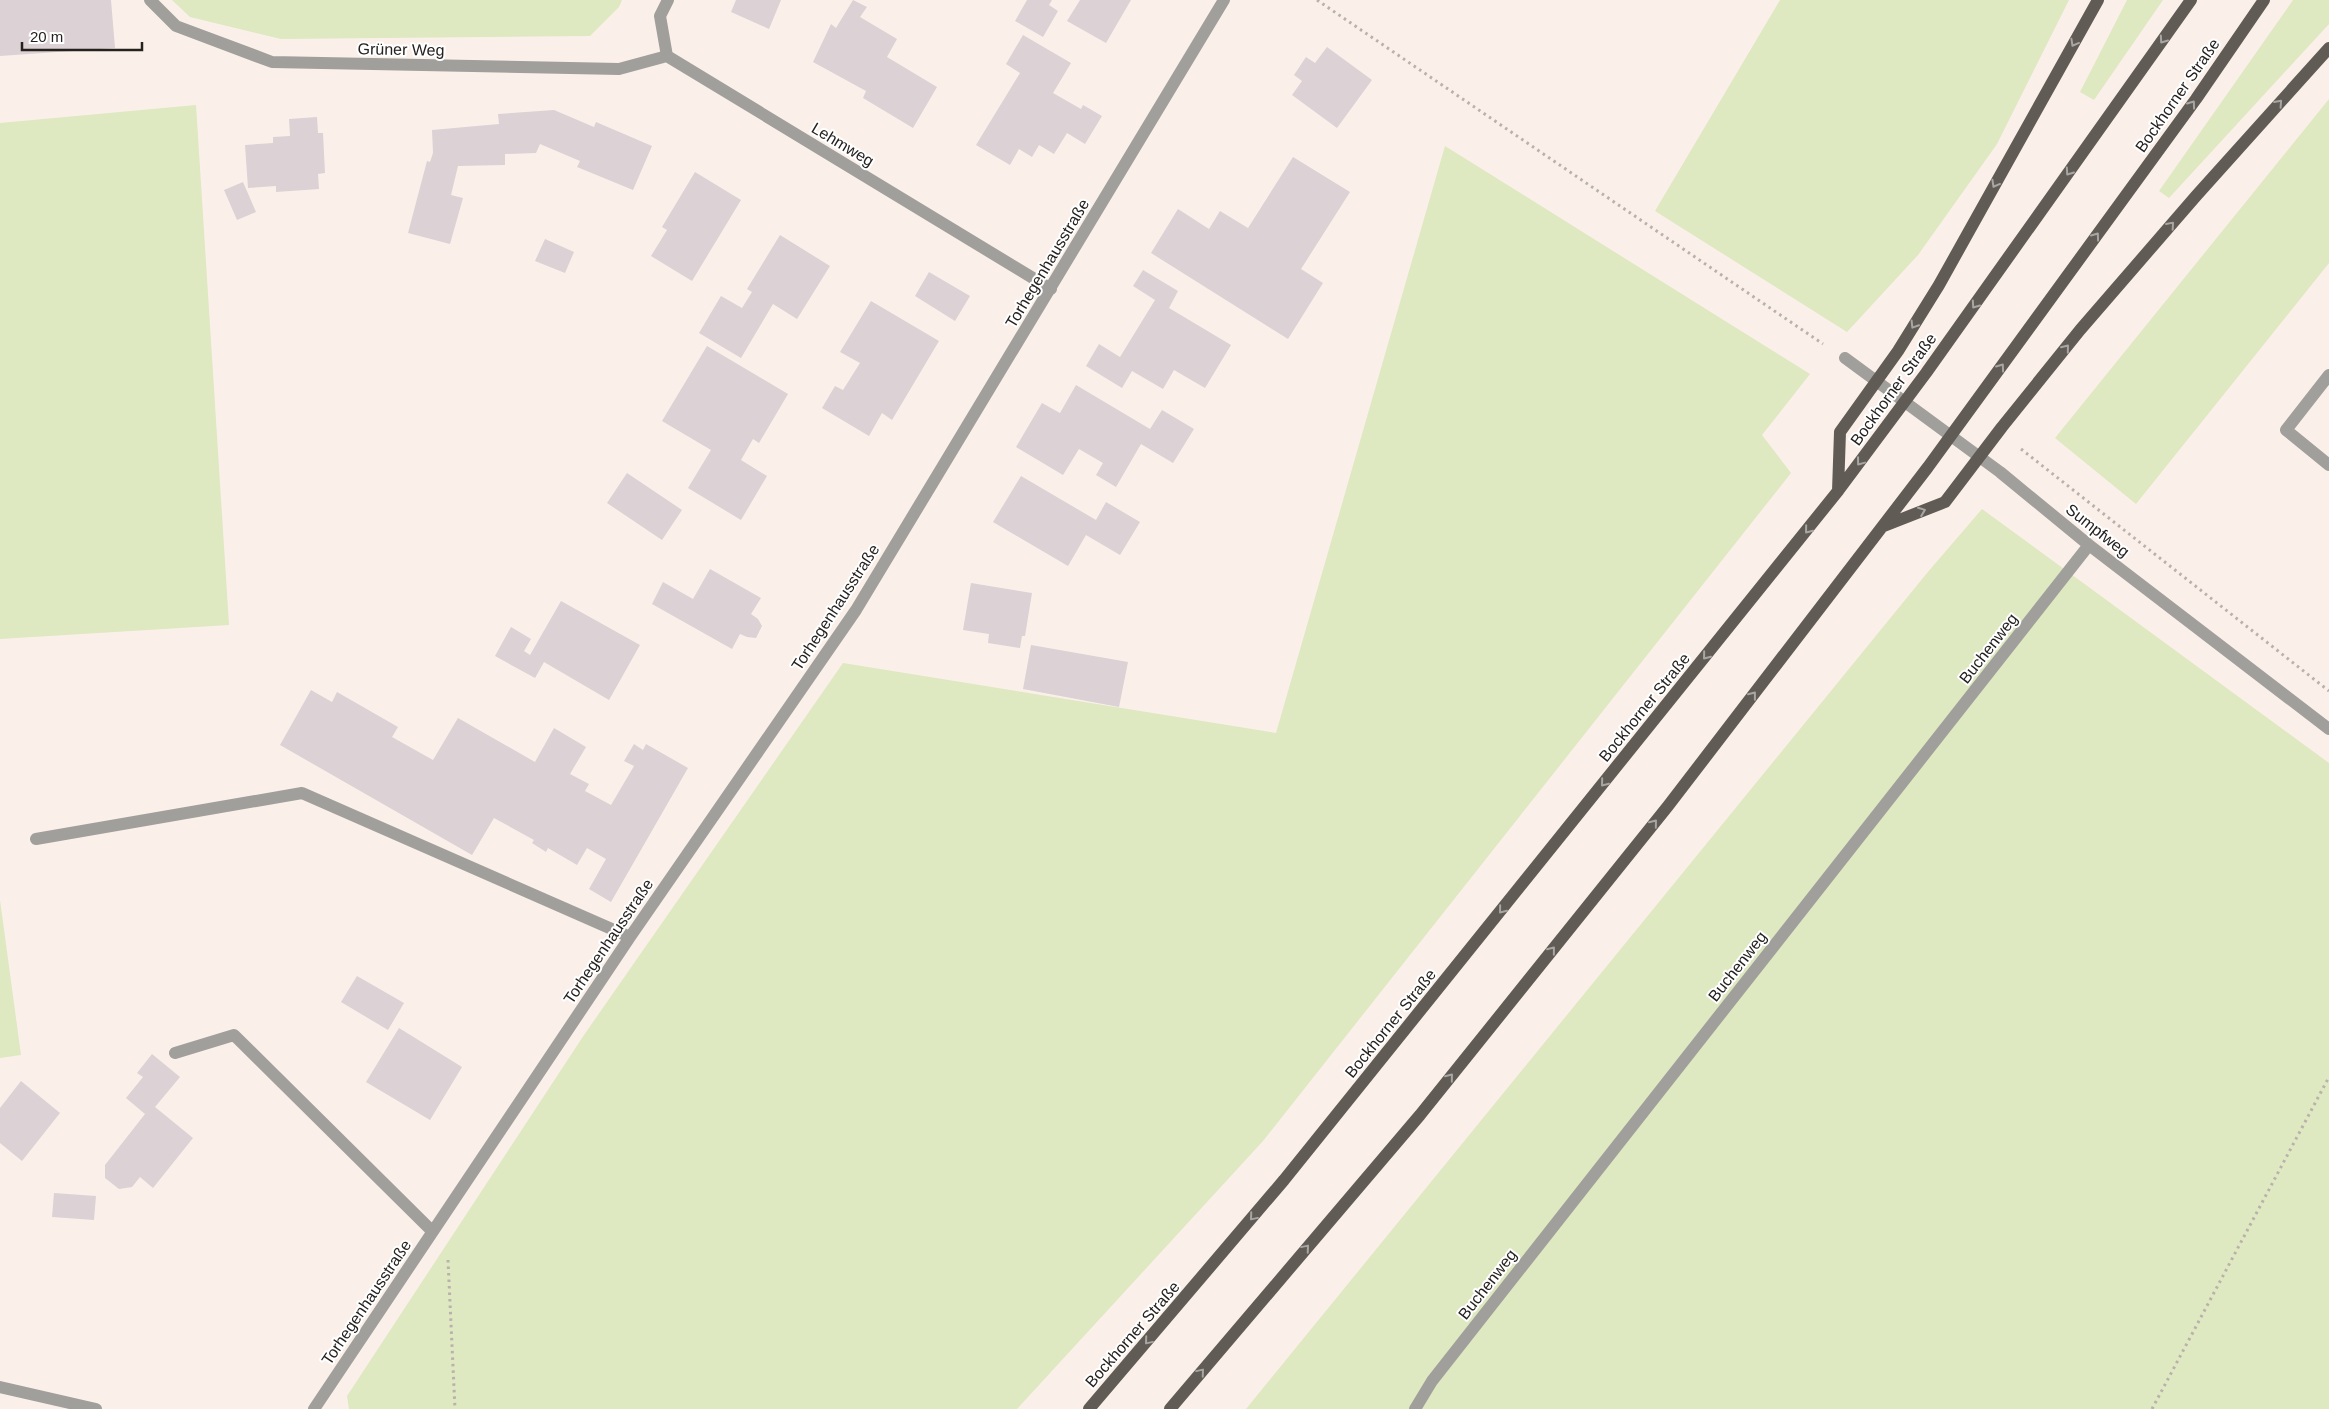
<svg xmlns="http://www.w3.org/2000/svg" width="2329" height="1409" font-family="Arial,sans-serif">
  <style>
    .green { fill: #dee8c1 }
    .building { fill: #dcd1d4 }
    .lines { fill: none; stroke-linecap: round; stroke-linejoin: round }
    .path { stroke: #b9b1ab; stroke-width: 3; stroke-dasharray: 2.5 4; stroke-linecap: butt }
    .minor { stroke: #a19f9b; stroke-width: 12 }
    .major { stroke: #605c55; stroke-width: 12 }
    .oneway { stroke: #a8a5a2 }
    .labels { text-anchor: middle; stroke-width: 4; stroke-linejoin: round; paint-order: stroke }
    .street-label { font-size: 16px; fill: #25211f; stroke: #fff }
  </style>
  <rect width="100%" height="100%" fill="#faf0e9"/>
  <path class="green" d="M172,0H622L619,7L590,36L281,39L190,17Z
    M1780,0H2069L1997,144L1918,255L1847,332L1655,211Z
    M2127,0H2163L2094,100L2080,92Z
    M2293,0H2329V24L2169,198L2159,191Z
    M2329,99V263L2136,504L2055,438Z
    M196,105L229,625L0,639V123Z
    M1445,146L1810,374L1762,435L1791,473L1263,1141L1017,1409H349L347,1396L584,1035L843,663L1276,733Z
    M1982,509L2329,763V1409H1246L1927,573Z
    M0,900L21,1055L0,1058Z"/>
  <path class="building" d="M0,0H111L115,48L0,56Z
    M736,0H781L769,29L731,12Z
    M853,0L867,7L860,17L897,39L887,57L937,87L913,128L863,98L866,91L813,62L831,24L836,28Z
    M1027,0H1052L1049,5L1058,11L1043,37L1015,21Z
    M1080,0H1131L1106,43L1067,21Z
    M1023,35L1071,63L1053,93L1081,109L1083,105L1102,116L1085,144L1067,133L1054,154L1039,145L1032,157L1019,149L1010,165L976,145L1020,73L1006,64Z
    M1327,47L1372,80L1337,128L1292,95L1302,81L1294,75L1306,57L1315,63Z
    M554,110L594,127L596,122L652,146L633,190L577,167L580,161L540,144L536,153L505,154V165L458,166L451,195L463,198L450,244L408,233L427,161L430,162L433,153L432,130L499,124L498,114Z
    M317,117L318,133H323L325,173L318,174L319,189L276,192V186L248,188L245,145L273,143V137L290,136L289,119Z
    M1293,157L1350,192L1301,269L1323,283L1288,339L1151,253L1178,209L1209,229L1220,211L1248,228Z
    M695,172L741,200L692,281L651,256L667,230L662,227Z
    M243,182L256,212L237,220L224,190Z
    M780,235L830,266L797,319L773,304L741,358L699,333L721,296L742,308L752,292L747,289Z
    M545,239L574,252L565,273L535,261Z
    M1143,270L1178,291L1169,308L1231,345L1205,388L1174,370L1163,389L1132,371L1122,388L1086,366L1099,344L1120,357L1155,300L1133,286Z
    M929,272L970,296L955,321L915,296Z
    M871,301L939,341L892,420L882,413L869,436L822,408L835,386L843,390L860,363L840,352Z
    M707,346L788,394L759,443L753,439L741,460L767,476L741,520L688,488L711,450L662,421Z
    M1076,385L1150,429L1162,410L1194,429L1173,463L1141,444L1116,487L1096,475L1103,463L1079,449L1063,475L1016,447L1042,403L1060,413Z
    M627,473L682,510L662,540L607,503Z
    M1021,476L1096,520L1106,502L1140,522L1120,555L1086,535L1068,566L993,522Z
    M710,569L761,598L751,614L758,619L762,626L756,638L747,637L740,634L732,649L652,604L663,582L693,599Z
    M971,583L1032,593L1025,636H1022L1020,648L988,643L989,634L963,630Z
    M561,601L640,645L609,700L544,662L535,678L495,656L511,627L531,639L524,651L530,655Z
    M1031,645L1128,662L1119,707L1023,689Z
    M311,690L332,702L337,692L398,727L392,737L433,760L458,718L535,762L554,728L586,747L570,774L589,784L585,791L611,805L634,766L624,761L634,744L643,750L646,744L688,768L611,902L589,889L606,859L587,848L577,865L548,848L546,852L532,843L534,840L494,818L472,855L280,745Z
    M357,976L404,1003L388,1030L341,1002Z
    M399,1028L462,1067L430,1120L366,1082Z
    M152,1054L180,1077L155,1107L193,1138L153,1188L140,1177L132,1187L119,1189L105,1178V1165L145,1114L126,1098L143,1077L137,1073Z
    M21,1081L60,1113L22,1161L0,1143V1108Z
    M54,1193L96,1196L94,1220L52,1217Z"/>
  <g class="lines">
    <path class="path" d="M1317,0L1823,344
      M2021,449L2329,691
      M448,1260L455,1409
      M2152,1409L2329,1077"/>
    <path class="minor" d="M150,0L176,26L272,62L619,69L667,56
      M668,0L660,16L667,56L1051,289
      M1845,358L2000,472L2089,545L2329,729
      M2329,375L2286,430L2329,465
      M36,839L302,793L630,937
      M175,1053L234,1035L432,1231
      M0,1387L96,1409
      M314,1409L630,937L856,610L1224,0
      M1415,1409L1432,1381L2089,545"/>
    <path class="major" d="M1838,491L1840,432L1898,351L1939,285L2098,0
      M1884,526L1945,502L2002,427L2080,330L2196,196L2329,48
      M1089,1409L1284,1180L1838,491L1926,373L2191,0
      M1170,1409L1420,1115L1668,806L1928,467L2196,99L2264,0"/>
  </g>
  <defs><path id="oneway-chevron" d="M-2-3.5L2.5 0L-2 3.5" fill="none" stroke-width="1.6" stroke-linecap="round" stroke-linejoin="round" transform="scale(1.25)"/></defs>
  <g class="oneway">
    <use href="#oneway-chevron" transform="translate(2163 40) rotate(125)"/>
    <use href="#oneway-chevron" transform="translate(2074 43) rotate(119)"/>
    <use href="#oneway-chevron" transform="translate(2279 103) rotate(-48)"/>
    <use href="#oneway-chevron" transform="translate(2192 104) rotate(-54)"/>
    <use href="#oneway-chevron" transform="translate(2069 172) rotate(125)"/>
    <use href="#oneway-chevron" transform="translate(1995 184) rotate(119)"/>
    <use href="#oneway-chevron" transform="translate(2171 225) rotate(-49)"/>
    <use href="#oneway-chevron" transform="translate(2096 236) rotate(-54)"/>
    <use href="#oneway-chevron" transform="translate(1975 305) rotate(125)"/>
    <use href="#oneway-chevron" transform="translate(1914 325) rotate(122)"/>
    <use href="#oneway-chevron" transform="translate(2066 348) rotate(-51)"/>
    <use href="#oneway-chevron" transform="translate(2001 367) rotate(-54)"/>
    <use href="#oneway-chevron" transform="translate(1860 462) rotate(127)"/>
    <use href="#oneway-chevron" transform="translate(1922 511) rotate(-21)"/>
    <use href="#oneway-chevron" transform="translate(1808 530) rotate(129)"/>
    <use href="#oneway-chevron" transform="translate(1706 656) rotate(129)"/>
    <use href="#oneway-chevron" transform="translate(1753 695) rotate(-52)"/>
    <use href="#oneway-chevron" transform="translate(1604 783) rotate(129)"/>
    <use href="#oneway-chevron" transform="translate(1654 823) rotate(-51)"/>
    <use href="#oneway-chevron" transform="translate(1502 910) rotate(129)"/>
    <use href="#oneway-chevron" transform="translate(1552 950) rotate(-51)"/>
    <use href="#oneway-chevron" transform="translate(1450 1077) rotate(-51)"/>
    <use href="#oneway-chevron" transform="translate(1253 1217) rotate(130)"/>
    <use href="#oneway-chevron" transform="translate(1306 1248) rotate(-50)"/>
    <use href="#oneway-chevron" transform="translate(1148 1341) rotate(130)"/>
    <use href="#oneway-chevron" transform="translate(1201 1372) rotate(-50)"/>
  </g>
  <g class="labels">
    <g class="street-label">
      <text transform="translate(401 49) rotate(1)" y="6">Grüner Weg</text>
      <text transform="translate(2177 95) rotate(-55)" y="6">Bockhorner Straße</text>
      <text transform="translate(843 144) rotate(31)" y="6">Lehmweg</text>
      <text transform="translate(1047 263) rotate(-59)" y="6">Torhegenhausstraße</text>
      <text transform="translate(1893 389) rotate(-54)" y="6">Bockhorner Straße</text>
      <text transform="translate(2098 530) rotate(38)" y="6">Sumpfweg</text>
      <text transform="translate(835 607) rotate(-57)" y="6">Torhegenhausstraße</text>
      <text transform="translate(1988 648) rotate(-52)" y="6">Buchenweg</text>
      <text transform="translate(1644 707) rotate(-51)" y="6">Bockhorner Straße</text>
      <text transform="translate(608 941) rotate(-56)" y="6">Torhegenhausstraße</text>
      <text transform="translate(1737 966) rotate(-52)" y="6">Buchenweg</text>
      <text transform="translate(1390 1023) rotate(-51)" y="6">Bockhorner Straße</text>
      <text transform="translate(1487 1284) rotate(-52)" y="6">Buchenweg</text>
      <text transform="translate(366 1302) rotate(-56)" y="6">Torhegenhausstraße</text>
      <text transform="translate(1132 1334) rotate(-49)" y="6">Bockhorner Straße</text>
    </g>
  </g>
  <path d="M22 42v8h120v-8" fill="none" stroke="#25211f" stroke-width="2.5"/>
  <text x="30" y="42" font-size="15" fill="#25211f" stroke="#ffffff" stroke-width="4" paint-order="stroke">20 m</text>
</svg>
